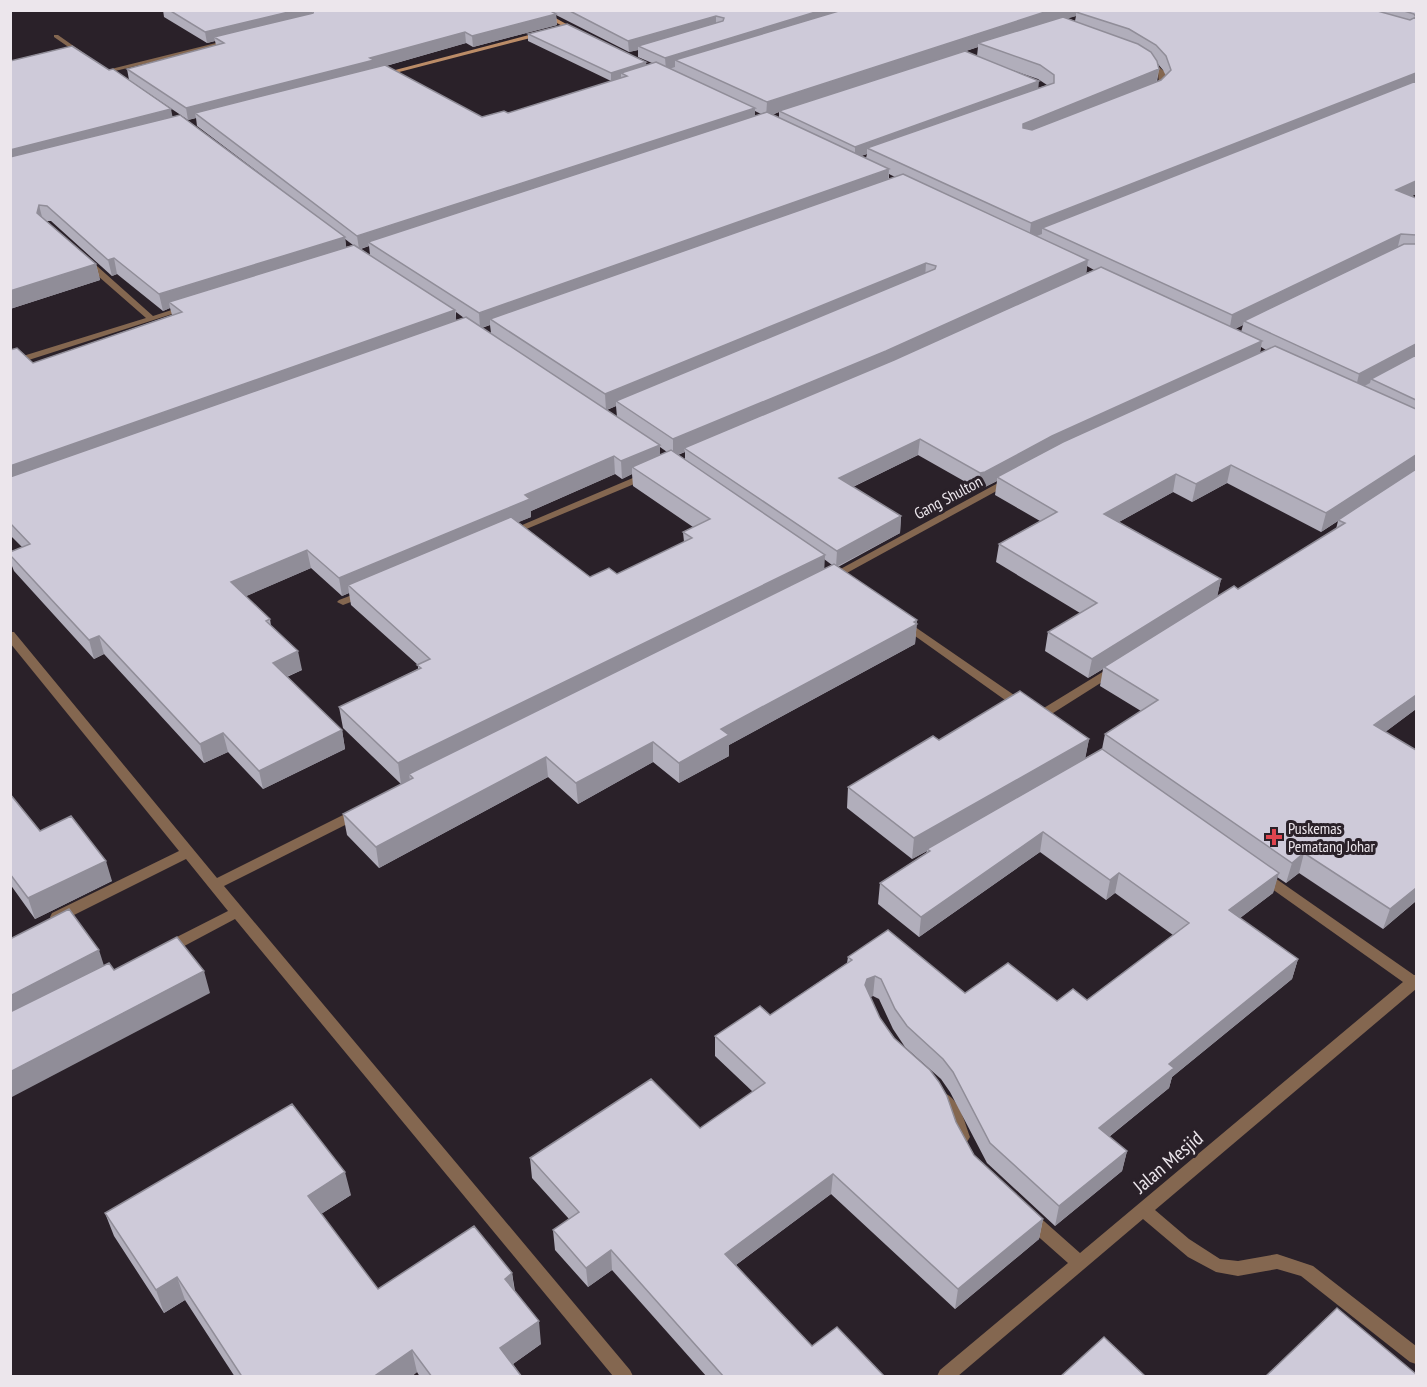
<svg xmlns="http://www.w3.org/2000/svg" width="1427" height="1387" font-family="'PT Sans Narrow',sans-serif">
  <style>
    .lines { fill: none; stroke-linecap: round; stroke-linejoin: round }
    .street { fill: #846750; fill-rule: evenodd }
    .secondary { fill: #bb8c67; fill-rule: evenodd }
    .wall { fill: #b1aebb; fill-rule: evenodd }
    .shaded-wall { fill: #908d98 }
    .building { fill: #cecad9; stroke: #908d98; stroke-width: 1.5 }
    .health-dot { fill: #e0444e; stroke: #2a2129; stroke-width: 2 }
    .labels { text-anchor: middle; stroke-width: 6; stroke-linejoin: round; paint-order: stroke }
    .street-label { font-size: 16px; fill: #ece6ec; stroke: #2a2129 }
    .poi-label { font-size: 16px; fill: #ece6ec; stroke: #2a2129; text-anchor: start }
    .near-street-label { font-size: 20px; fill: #ece6ec; stroke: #2a2129 }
  </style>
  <rect width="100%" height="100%" fill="#2a2129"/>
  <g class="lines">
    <path class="street" d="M54,35H58L85,54L80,55L54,37Z
      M232,39L235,41L234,42L107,73L103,71Z
      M1147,57L1165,72L1167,85L1159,92L1152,90L1159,84L1158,73L1144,59Z
      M82,258H88L153,316L187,305L191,308L10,366V360L146,318L82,262Z
      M647,472L652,475L651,477L512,535L508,536L503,533Z
      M1009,477L1014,480L1013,482L834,580H826L824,578Z
      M365,590L371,593L369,595L343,605L337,602L339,600Z
      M905,620L1027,704L1029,707L1027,710H1019L901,626L899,624L901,622Z
      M10,632H14L217,878L353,810H363L364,813L363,816L224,886L630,1370L633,1376H613L235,919L173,952L168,953L163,952L161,948L163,944L228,911L186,859L62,921H52L50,917L52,913L179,851L10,643Z
      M1114,665L1120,669L1118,672L1042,720H1034L1032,717L1034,714Z
      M1263,871L1268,873L1414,975H1416V989L1155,1210L1189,1239L1220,1259L1238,1261L1277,1254L1313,1266L1416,1346V1364L1410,1362L1301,1276L1277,1269L1238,1276L1216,1272L1188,1257L1143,1219L958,1376H937L940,1370L1068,1263L1024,1224L1022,1219L1024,1214L1030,1212L1036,1214L1080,1253L1403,982L1258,879L1256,876L1258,873Z
      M944,1093C959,1098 965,1123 970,1137L967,1142L962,1143L957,1142L946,1115L936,1099L939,1095Z"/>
    <path class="secondary" d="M532,10H541L579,31L574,32Z
      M544,31L546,32V34L380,77L376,75Z"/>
  </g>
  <path class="wall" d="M163,10H1416V194L1412,196L1416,198V709L1385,732L1416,901L1383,929L1299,873L1286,883L1277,877L1273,893L1240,918L1298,959L1292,979L1172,1077L1169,1088L1109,1137L1127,1151L1122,1171L1055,1226L987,1163L950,1092L941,1079L905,1047L893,1029L879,999L873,996L870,997L880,1018L956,1122L974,1155L1043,1219L1039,1239L955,1309L831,1194L736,1265L812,1346L885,1377H707L612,1270L588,1287L555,1250L553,1230L569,1219L532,1178L530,1158L700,1128L753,1092L715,1056V1036L770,1015L847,963L848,957L965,993L1057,1001L1087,1000L1173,935L1115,893L1106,900L1040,852L919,937L878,904L880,883L926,853L927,851L912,859L847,808L848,787L939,740L1089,739L1085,758L1102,749L1105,734L1141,711L1100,686L1103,669L1088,678L1045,651L1048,632L1080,613L996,562L999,544L1040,521L995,495L997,481L983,488L978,489L918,455L853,487L901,516L900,533L838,567L917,620L915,644L729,745V756L679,783L653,762L578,804L548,777L379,868L347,835L343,814L401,784L343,728L339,707L418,669V665L351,605L349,593L342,596L311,568L246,596L270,619L271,626L302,670L287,677L342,730L345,749L263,789L228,752L204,763L104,654L94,659L14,571L10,561V552L22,547L10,535V349L33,363L172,315L170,308L163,311L117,274L112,276L51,221H46L96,264L100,280L10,309V61L109,70L129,80L127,69L216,45L215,41L207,43L164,17ZM556,15L629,52L638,50V57L652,63L646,65L528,34V41L611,81L508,113L482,117L386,66L466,43L473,47L557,25ZM1076,16L1075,21L1067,18ZM978,47L977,56L966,51ZM1158,64L1163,70L1166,76L1161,80L1157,82L1159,69ZM1009,69L1038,79L1047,85L1038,88ZM132,82L188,120L196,118L197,126L283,191L173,117ZM755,111L761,114L755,116ZM779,112V118L772,115ZM867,154L866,158L861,156ZM889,174L895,177L889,179ZM345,239L353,245L346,247ZM369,246L370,255L361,249ZM1087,266L1094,270L1086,273ZM456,312L464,318L456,320ZM490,325L491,333L482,328ZM1243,325L1241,332L1235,329ZM1261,347L1266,350L1260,353ZM616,406L617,417L607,410ZM660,447L667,452L660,455ZM685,452V459L678,455ZM615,474L622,479L632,474L633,486L693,527L683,532L684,542L617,574L590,577L518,522L531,517V511ZM1227,483L1321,532L1338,521L1336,529L1238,589L1217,596L1221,579L1119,522L1173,492L1192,502ZM824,559L832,565L824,569Z
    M10,794L40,831L112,881L35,919L10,884Z
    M351,1195L321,1214L378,1289L512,1273L515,1291L541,1344L513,1364L522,1377H420L417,1372L411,1377H235L185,1300L164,1313L114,1236L105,1213Z"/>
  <path class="shaded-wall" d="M297,10H312L313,18L214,37L215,41L207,43L205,32Z
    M822,10H854L675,60V67L666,70L665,58Z
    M1051,10H1091L1076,12V16L985,45L978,43V47L781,112L779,111V112L766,117L767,102Z
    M556,14L557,25L473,47L472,36Z
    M716,16V27L638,46V50L629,52L628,41Z
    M465,32L466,43L375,69L195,113L196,118L188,120L186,108Z
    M646,62L647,70L621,73V78L611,81V73Z
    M1159,69L1156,83L1021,139L1023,124Z
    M1416,73V86L1042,228V234L1029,239L1031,223Z
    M1039,81L1038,92L867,148V154L855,158V147Z
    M755,108V120L368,242L369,246L359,249L357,236Z
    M171,109L174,124L10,166V150Z
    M889,169L888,183L490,319V325L480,328L479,313Z
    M1416,181V194L1392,206L1396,190Z
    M39,205L43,221L37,213Z
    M1401,234L1397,250L1244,321L1243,325L1229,332L1232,315Z
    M345,237L347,253L169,302L170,308L163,311L159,294Z
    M114,258L117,274L112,276L108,260Z
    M1088,260L1086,276L885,368L684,448L685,452L673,456V439Z
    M926,263L925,279L616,401V406L606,410L605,394Z
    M96,264L100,280L10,309V291Z
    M455,310L457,326L10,485V466Z
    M1262,341L1259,357L997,477V481L983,488L978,489L980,473L1052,436Z
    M1416,344V359L1371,379L1370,383L1355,391L1359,374Z
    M920,439L918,455L838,494L839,478Z
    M660,445V463L632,467V474L622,479L621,461Z
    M1416,455V472L1411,473L1321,532L1326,513Z
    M614,456L615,474L531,511V517L355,591L348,585L349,593L342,596L339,578Z
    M1231,465L1227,483L1192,502L1196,484Z
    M1176,474L1173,492L1101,532L1104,514Z
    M901,516L900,533L836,567L837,551Z
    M307,550L311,568L235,601L231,582Z
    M825,555L824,575L409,774L410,780L401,784L398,763Z
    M1221,579L1217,598L1104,667L1103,669L1088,678L1092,659Z
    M917,620L915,644L729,745V756L679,783V763L721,729Z
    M99,636L104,654L94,659L89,640Z
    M298,651L302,670L276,681L273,663Z
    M1416,695V709L1368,745L1374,725Z
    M342,730L345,749L263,789L259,771Z
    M223,733L228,752L204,763L200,744Z
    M1089,739L1085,760L927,849V851L912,859L914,838Z
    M653,742V762L578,804L576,783Z
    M546,757L548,777L379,868L376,847Z
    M1043,832L1040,852L919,937L921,917Z
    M1304,853L1299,873L1286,883L1292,863Z
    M106,861L112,881L35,919L28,898Z
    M1119,873L1115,893L1106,900L1110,880Z
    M1279,873L1273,893L1223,931L1229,910Z
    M1416,888V901L1383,929L1390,909Z
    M99,950L106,972L10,1021V996Z
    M1298,959L1292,979L1172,1077L1169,1088L1095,1148L1099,1128L1169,1064Z
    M204,971L210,993L10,1098V1072Z
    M875,976L873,996L865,999V985L867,979Z
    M1127,1151L1122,1171L1055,1226L1059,1206Z
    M345,1172L351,1195L313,1219L308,1196Z
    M833,1174L831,1194L725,1273V1254Z
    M1043,1219L1039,1239L955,1309L958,1289Z
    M611,1250L612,1270L588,1287L586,1268Z
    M512,1273L515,1296L505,1279Z
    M177,1277L185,1300L164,1313L156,1290Z
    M539,1321L541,1344L503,1371L500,1348Z
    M412,1350L417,1372L411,1377H373Z"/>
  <path class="building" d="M169,10H297L205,32Z
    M314,10H549L556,14L472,36L465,32L370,58L374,60L186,108L127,69L224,43L214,37L313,13Z
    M568,10H822L665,58L638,46L723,21L724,18L716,16L628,41Z
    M842,10H1051L767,102L675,60Z
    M1080,10H1374L1410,20L1416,17L1414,14L1401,10H1416V73L1031,223L867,148L1054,83V75L1040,65L978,43L1063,17L1138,44L1151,52L1157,61L1159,69L1023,124V128L1032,130L1161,80L1171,70L1166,56L1156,45L1129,29L1076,12Z
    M567,24L646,62L611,73L528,34Z
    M72,46L109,70L113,69L171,109L10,150V61Z
    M965,51L1039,81L855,147L779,111Z
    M656,62L755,108L357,236L195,113L385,65L482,117L504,111L508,113L627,76L621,73Z
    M1416,81V181L1396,190L1416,198V235L1401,234L1232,315L1042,228Z
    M767,112L889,169L479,313L368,242Z
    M180,115L345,237L159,294L114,258L108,260L47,206L39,205L37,213L96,264L10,291V157Z
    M903,174L1088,260L886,351L673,439L616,401L935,269L936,266L926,263L605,394L490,319Z
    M1404,244H1416V344L1359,374L1244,321Z
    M354,245L455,310L10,466V350L17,348L33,363L182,312L169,302Z
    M1101,267L1262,341L1052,436L985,472L980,473L920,439L839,478L901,516L837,551L684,448L894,360Z
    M466,317L660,445L621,461L614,456L525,495L530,499L339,578L307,550L231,582L270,619L266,621L298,651L273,663L342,730L259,771L223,733L200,744L99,636L89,640L10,555V552L30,544L10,523V477Z
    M1275,346L1416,409V455L1326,513L1231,465L1196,484L1176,474L1104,514L1221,579L1092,659L1048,632L1097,603L999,544L1057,512L997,477L1063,442Z
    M1416,355V400L1371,379Z
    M671,450L825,555L398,763L339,707L421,668L417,665L430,659L348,585L511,517L590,577L609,568L617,574L692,538L683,532L710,519L632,467Z
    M1416,469V695L1374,725L1416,750V888L1390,909L1304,853L1292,863L1105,734L1158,700L1104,667L1234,586L1238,589L1345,523L1338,520Z
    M834,564L917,620L914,622L917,624L721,729L729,735L679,763L653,742L576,783L546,757L376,847L343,814L413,778L409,774Z
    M1020,691L1089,739L914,838L848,787L933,736L939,740Z
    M1102,749L1279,873L1229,910L1298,959L1169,1064L1174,1068L1099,1128L1127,1151L1059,1206L990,1143L953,1072L943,1059L907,1026L895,1009L881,979L875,976L867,979L865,985L880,1018L894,1038L930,1070L939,1082L947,1096L956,1122L974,1155L1043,1219L958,1289L833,1174L725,1254L812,1346L837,1327L885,1377H724L611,1250L586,1268L553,1230L579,1212L530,1158L651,1079L700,1128L765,1083L715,1036L760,1006L770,1015L852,960L848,957L888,930L965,993L1008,963L1057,1001L1073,989L1087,1000L1189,923L1119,873L1110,880L1043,832L921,917L880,883L930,851L927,849Z
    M10,794L40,831L71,816L106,861L28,898L10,874Z
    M69,909L99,950L10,996V939Z
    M177,937L204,971L10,1072V1012L109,963L114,970Z
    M292,1104L345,1172L308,1196L378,1289L474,1226L512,1273L505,1279L539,1321L500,1348L522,1377H432L412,1350L373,1377H238L241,1375L177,1277L156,1290L105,1213Z
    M1337,1308L1416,1374V1377H1265Z
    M1104,1337L1146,1377H1060Z"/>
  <path class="health-dot" d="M1271 828h6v6h6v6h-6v6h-6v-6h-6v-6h6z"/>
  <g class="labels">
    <g class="street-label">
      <text transform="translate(948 497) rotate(-28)" y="6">Gang Shulton</text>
    </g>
    <g class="poi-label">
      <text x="1288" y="834">Puskemas<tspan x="1288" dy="18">Pematang Johar</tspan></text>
    </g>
    <g class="near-street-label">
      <text transform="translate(1168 1162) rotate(-40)" y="7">Jalan Mesjid</text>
    </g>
  </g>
  <rect width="1427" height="1387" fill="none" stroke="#ece6ec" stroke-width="24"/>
</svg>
